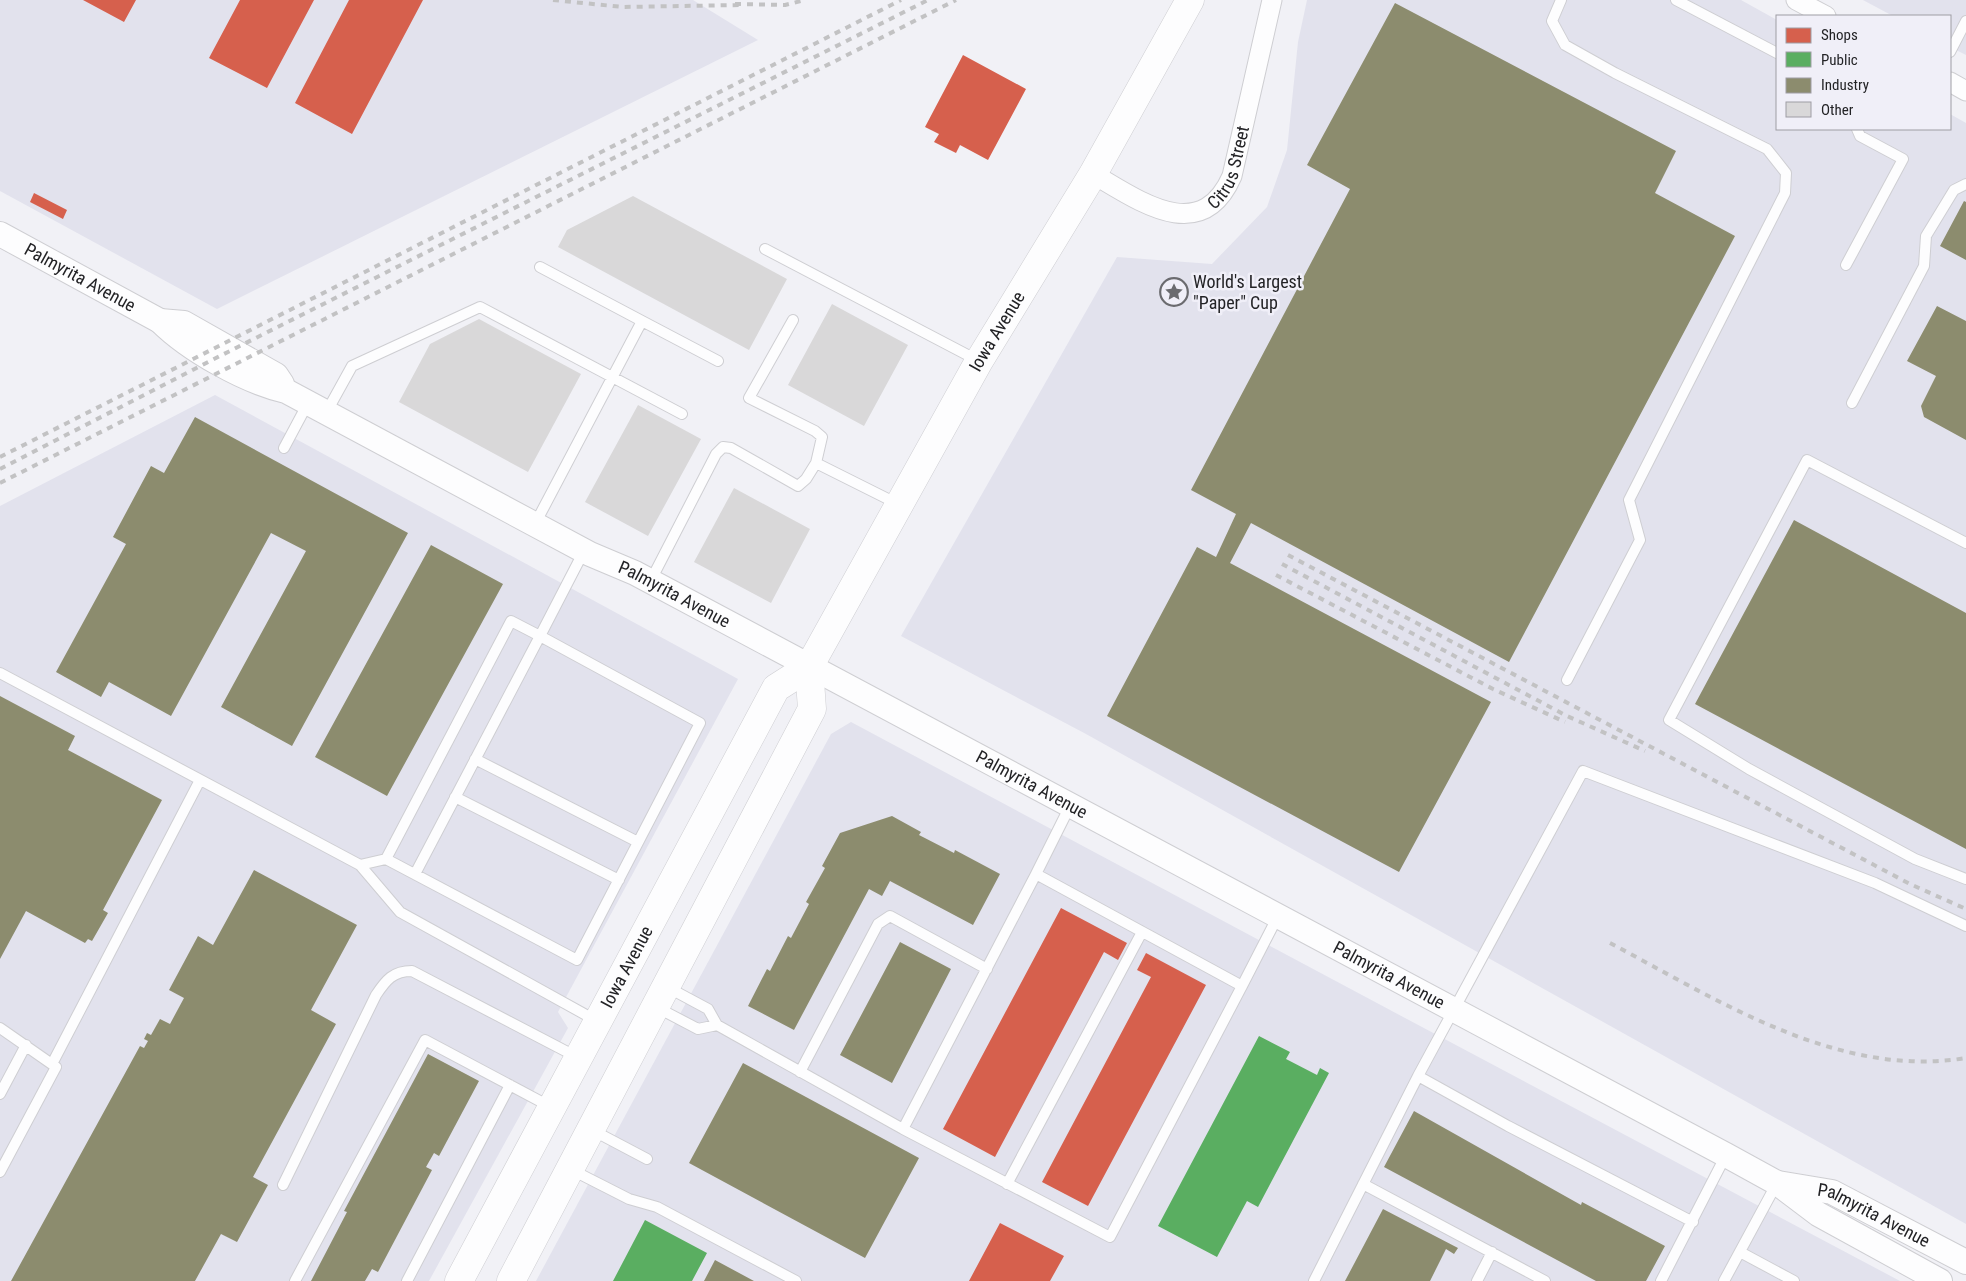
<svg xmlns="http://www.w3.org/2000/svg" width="1966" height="1281" font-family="'Roboto Condensed',sans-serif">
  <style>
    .built { fill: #e2e2ed }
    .shops { fill: #d6604d }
    .public { fill: #5aae61 }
    .industry { fill: #8c8c6e }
    .building { fill: #d9d8d9 }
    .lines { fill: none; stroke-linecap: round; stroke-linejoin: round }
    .service-casing { stroke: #ceced2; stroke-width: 12 }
    .minor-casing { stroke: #ceced2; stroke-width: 21 }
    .tertiary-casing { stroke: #ceced2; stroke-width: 26 }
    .primary-casing { stroke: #ceced2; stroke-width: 29 }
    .service { stroke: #fdfdfe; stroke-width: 10 }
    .minor { stroke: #fdfdfe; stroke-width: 19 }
    .tertiary { stroke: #fdfdfe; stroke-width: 24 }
    .primary { stroke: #fdfdfe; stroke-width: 28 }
    .rail { stroke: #c2c2c3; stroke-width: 4; stroke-dasharray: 6 6; stroke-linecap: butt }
    .labels { text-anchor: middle; stroke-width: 5; stroke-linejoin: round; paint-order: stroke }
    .street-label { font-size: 18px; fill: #232326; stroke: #f0eff8 }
    .poi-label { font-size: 18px; fill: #232326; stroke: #f0eff8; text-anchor: start }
  </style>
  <rect width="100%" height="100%" fill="#f1f1f6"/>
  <path class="built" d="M0,0H693L758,40L217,309L0,191Z
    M1307,0H1741L1777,20V129H1950V114L1966,123V1224L1086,734L901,636L1117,257L1212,264L1267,207L1287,150L1298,42Z
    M1863,0H1966V55L1950,47V16H1893Z
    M215,395L738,679L558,1012L568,1028L429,1281H0V506Z
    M851,722L1390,1010L1900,1281H536L831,734Z"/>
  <path class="shops" d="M83,0H136L124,22Z
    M240,0H314L267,88L209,58Z
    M349,0H423L352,134L295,103Z
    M963,55L1026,89L988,160L960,145L956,153L934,142L939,134L925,127Z
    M34,193L67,210L63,219L30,202Z
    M1061,908L1127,943L1118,960L1104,952L995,1157L943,1129Z
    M1146,953L1206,985L1088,1206L1042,1182L1151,977L1137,970Z
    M1000,1223L1064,1256L1050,1281H969Z"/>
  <path class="public" d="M1259,1036L1290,1052L1286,1059L1317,1075L1320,1068L1329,1073L1258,1207L1247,1201L1217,1257L1158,1226Z
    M645,1220L707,1253L692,1281H613Z"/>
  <path class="industry" d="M1395,3L1676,151L1655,193L1735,236L1509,662L1251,523L1230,563L1491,702L1399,872L1107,716L1197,547L1216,557L1236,514L1191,490L1350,189L1307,165Z
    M1964,201L1966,202V260L1940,246Z
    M1937,306L1966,321V440L1924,417L1921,406L1936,376L1907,361Z
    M195,417L408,533L292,746L221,707L306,551L271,533L171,716L109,682L101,697L56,672L126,544L113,537L151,466L164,473Z
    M1794,520L1966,613V849L1695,704Z
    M431,545L503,584L387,796L315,757Z
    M0,696L75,736L68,750L162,800L103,910L108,913L92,941L88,939L85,943L26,911L0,959Z
    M892,816L921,832L919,835L954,853L955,850L1000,874L973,925L890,881L882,896L869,889L794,1030L748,1006L767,969L770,971L788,936L791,938L809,904L806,902L825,868L822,866L840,833Z
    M254,870L357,925L311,1010L336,1024L253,1177L268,1185L237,1242L221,1234L195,1281H11L140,1046L144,1048L148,1041L144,1039L147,1033L151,1035L160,1019L170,1024L184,998L169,990L198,936L213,945Z
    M900,942L951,969L892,1083L840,1055Z
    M428,1054L479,1081L439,1156L434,1153L426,1167L432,1170L378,1272L372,1269L365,1281H311L347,1212L344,1211Z
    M743,1063L919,1158L865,1258L689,1163Z
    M1414,1111L1581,1205L1582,1202L1665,1246L1646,1281H1596L1384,1167Z
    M1383,1209L1458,1248L1454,1254L1446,1249L1430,1281H1345Z
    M715,1260L754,1281H704Z"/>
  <path class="building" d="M633,196L787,279L749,350L558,247L567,230Z
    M832,304L908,345L864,426L788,385Z
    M479,319L581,374L528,472L399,402L430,344Z
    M638,405L701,439L648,536L585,502Z
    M734,488L810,529L771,603L694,562Z"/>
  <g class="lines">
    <defs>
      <path id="service" d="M1561,0L1552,21L1565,45L1615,73L1767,149L1786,173L1785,193L1629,500L1640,540L1567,680
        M1676,0L1777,53
        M1950,52L1966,21
        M765,249L979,361
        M1846,265L1903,159L1860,136L1857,129
        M793,320L749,398L815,431L822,437L816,463
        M642,321L718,361
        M1852,403L1924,266L1926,236L1954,190L1966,184
        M326,413L352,366L480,307L682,414
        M284,448L308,403
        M535,524L642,321L540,267
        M1966,543L1807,460L1669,720L1749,769L1915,859L1966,879
        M650,582L716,454L723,447L731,448L798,486L806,479L816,463L898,504
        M0,673L360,865L386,859L511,621L540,636L584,551
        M475,759L638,842
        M455,797L619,880
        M1070,806L1036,874L1242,986L1278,916
        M386,859L577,960L700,723L540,636L415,874
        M360,865L400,912L597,1021
        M1036,874L903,1129L1110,1237L1242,986
        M667,987L708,1009L717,1025L903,1129
        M656,1007L698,1029L717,1025
        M0,1028L56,1067L0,1172
        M52,1064L200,780
        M800,1072L878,924L890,916L987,969
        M1418,1076L1508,1126L1693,1222
        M0,1094L26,1045
        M592,1130L647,1159
        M572,1170L629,1199L657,1207L796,1281
        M1007,1184L1142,932
        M1363,1184L1545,1281
        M283,1185L376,995C386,980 393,971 412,971L577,1057
        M1740,1252L1794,1281
        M295,1281L425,1040L551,1107
        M407,1281L510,1085
        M1314,1281L1418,1076L1583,771L1875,883L1966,926
        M1477,1281L1492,1252
        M1661,1281L1726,1155
        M1724,1281L1777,1183"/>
      <g id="minor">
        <path d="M1796,0L1826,16"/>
        <path d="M1950,82L1966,91"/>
        <path id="s1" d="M1093,174C1138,200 1201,247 1232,176L1272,0"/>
      </g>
      <g id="tertiary">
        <path id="s2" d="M0,234L160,321C189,350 246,382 286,391L590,554L635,573L1726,1155L1777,1183L1818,1214L1940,1281"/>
        <path d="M160,321L184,323L276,375L282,384"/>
        <path id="s3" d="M1778,1183L1832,1192L1966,1262"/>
      </g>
      <g id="primary">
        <path id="s4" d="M459,1281L776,688L809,667L979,361L1093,174L1190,0"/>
        <path d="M511,1281L812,709L809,667"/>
      </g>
    </defs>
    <use href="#service" class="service-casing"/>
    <use href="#minor" class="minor-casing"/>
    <use href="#tertiary" class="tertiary-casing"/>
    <use href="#primary" class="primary-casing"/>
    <use href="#service" class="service"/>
    <use href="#minor" class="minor"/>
    <use href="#tertiary" class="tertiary"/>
    <use href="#primary" class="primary"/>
    <path class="rail" d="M553,0L623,7L742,5
      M735,4L785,5L805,0
      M0,457L901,0
      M0,469L214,359L928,0
      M0,483L956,0
      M1288,555L1910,884L1966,909
      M1282,564L1567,716L1645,751
      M1276,575L1493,689L1565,722
      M1610,943C1718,1000 1838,1079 1966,1058"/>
  </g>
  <defs>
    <symbol id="sight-ring" viewBox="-11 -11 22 22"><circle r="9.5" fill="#f0eff8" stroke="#6b6b6f" stroke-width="1.5"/><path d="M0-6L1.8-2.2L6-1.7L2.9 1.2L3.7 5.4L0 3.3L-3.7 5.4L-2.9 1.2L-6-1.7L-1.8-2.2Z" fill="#6b6b6f"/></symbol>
  </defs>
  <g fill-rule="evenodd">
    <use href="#sight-ring" x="1158" y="276" width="32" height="32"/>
  </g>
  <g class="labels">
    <g class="street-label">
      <text dy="6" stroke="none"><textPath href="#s1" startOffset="172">Citrus Street</textPath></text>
      <text dy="6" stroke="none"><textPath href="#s2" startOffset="91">Palmyrita Avenue</textPath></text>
      <text dy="6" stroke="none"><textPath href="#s4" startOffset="1096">Iowa Avenue</textPath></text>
      <text dy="6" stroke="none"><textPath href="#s2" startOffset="766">Palmyrita Avenue</textPath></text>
      <text dy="6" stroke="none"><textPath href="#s2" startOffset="1171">Palmyrita Avenue</textPath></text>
      <text dy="6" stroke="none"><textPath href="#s4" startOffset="356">Iowa Avenue</textPath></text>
      <text dy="6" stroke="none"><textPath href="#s2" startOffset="1576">Palmyrita Avenue</textPath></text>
      <text dy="6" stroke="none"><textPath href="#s3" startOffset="102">Palmyrita Avenue</textPath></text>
    </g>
    <g class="poi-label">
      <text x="1193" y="288">World's Largest<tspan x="1193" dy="21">"Paper" Cup</tspan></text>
    </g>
  </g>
  <rect x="1776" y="15" width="175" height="115" fill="#f0eff8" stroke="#9e9da4"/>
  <rect x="1786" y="28" width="25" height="15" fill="#d6604d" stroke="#9e9da4"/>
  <text x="1821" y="40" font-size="15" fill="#232326">Shops</text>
  <rect x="1786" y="52" width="25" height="15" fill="#5aae61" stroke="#9e9da4"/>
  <text x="1821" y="65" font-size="15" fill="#232326">Public</text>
  <rect x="1786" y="78" width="25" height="15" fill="#8c8c6e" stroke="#9e9da4"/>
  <text x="1821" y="90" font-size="15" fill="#232326">Industry</text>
  <rect x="1786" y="102" width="25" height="15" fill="#d9d8d9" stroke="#9e9da4"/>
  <text x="1821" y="115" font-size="15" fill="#232326">Other</text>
</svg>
